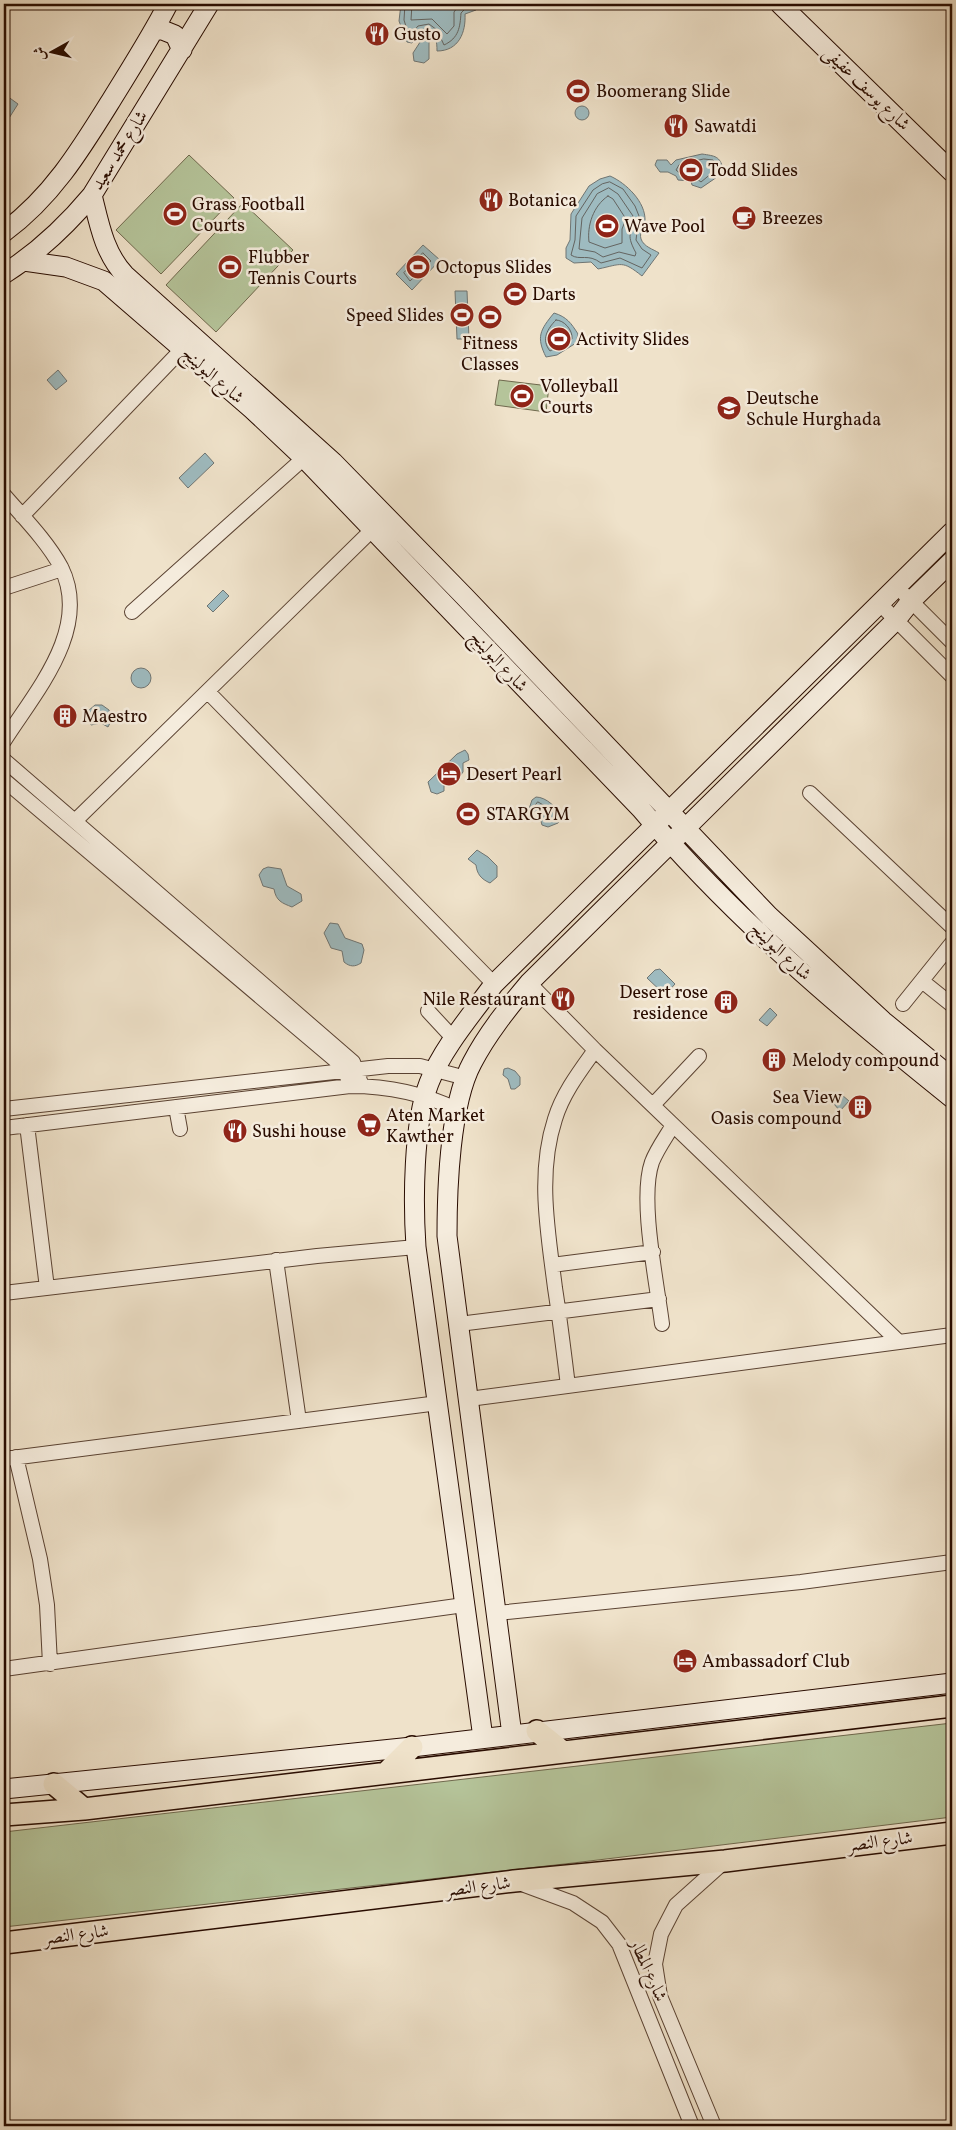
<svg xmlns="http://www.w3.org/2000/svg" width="956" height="2130" font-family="Vollkorn,Amiri,serif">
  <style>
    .green { fill: #b5c49a; stroke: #6f684d }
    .water { fill: #9ebbc0; stroke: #6f7573 }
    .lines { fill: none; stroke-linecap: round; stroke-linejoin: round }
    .shore { stroke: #646460; stroke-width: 1 }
    .street-casing { stroke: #5a4232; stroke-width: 16 }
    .secondary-casing { stroke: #290c00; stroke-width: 21 }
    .primary-casing { stroke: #290c00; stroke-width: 24 }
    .street { stroke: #f5ecdd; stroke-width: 14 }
    .secondary { stroke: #f5ecdd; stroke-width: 19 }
    .primary { stroke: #efe2ca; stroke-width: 21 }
    .labels { text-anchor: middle; stroke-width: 5; stroke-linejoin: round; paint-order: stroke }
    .poi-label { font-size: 18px; fill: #290c00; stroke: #f5ecdd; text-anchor: start }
    .street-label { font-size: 18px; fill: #290c00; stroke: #f5ecdd }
  </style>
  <rect width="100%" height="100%" fill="#efe2ca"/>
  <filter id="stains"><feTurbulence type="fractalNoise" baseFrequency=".004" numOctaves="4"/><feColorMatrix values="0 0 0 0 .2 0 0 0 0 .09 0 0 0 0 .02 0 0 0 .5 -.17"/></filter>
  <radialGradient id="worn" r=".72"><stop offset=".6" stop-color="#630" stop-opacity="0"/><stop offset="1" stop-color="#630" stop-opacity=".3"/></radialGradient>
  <path class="green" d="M189,155L234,198L161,274L116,230Z
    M243,203L293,250L216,332L166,285Z
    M499,380L549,386L546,412L495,405Z
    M952,1723V1817L573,1863L4,1927V1832Z"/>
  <path class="water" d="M401,4H474L476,10L465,14C466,32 459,51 437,51C437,41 436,35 427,29L420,30L412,43L407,42L399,21Z
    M424,36L429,40V59L424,63L414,61L413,53Z
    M572,81L590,90L584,102L566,93Z
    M7,96L18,104L4,126V98Z
    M575 113a7 7 0 1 1 14 0a7 7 0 1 1-14 0Z
    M702,154C715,156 720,156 723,169L720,175L701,188L692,185L691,181L678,180L676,176L668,172H660L655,165L657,160H667L671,165L676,160Z
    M610,176C626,183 646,202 645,221C644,227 639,232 641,239C644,247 653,249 659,253L642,276C622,260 622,264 598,269L591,262L574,263L566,258V248L570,240L571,214L589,186L600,179Z
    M423,245L440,260L412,290L396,274Z
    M455,291H467L469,339H457Z
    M554,313C567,317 571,323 578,334L576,343L557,355L546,357C536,337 540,330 554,313Z
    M58,370L67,381L56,390L47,380Z
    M205,453L214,463L188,488L179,478Z
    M223,590L229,596L213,612L207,606Z
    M131 678a10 10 0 1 1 20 0a10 10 0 1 1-20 0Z
    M95,705H102L109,710L111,721L108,727L101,723L91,725L88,721V711Z
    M465,750L468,754L469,760L463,763V772C458,779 454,782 444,781V791L437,794L431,792L428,782L457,754Z
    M536,797C546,797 558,808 561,817L558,823L548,827L542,825L539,814L529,809L532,800Z
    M477,850L488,857L497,866V877L490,883C481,879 477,874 476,865L468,859Z
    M268,867L281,869L287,886L301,894L302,901L292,907C282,903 276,901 274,889L263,886L259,875L263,869Z
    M330,923L338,924L345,938L362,944L364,950L361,963C355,967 350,967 344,962L342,951L331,948L324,933Z
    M660,969L675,984L665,995L647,978L655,970Z
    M770,1008L777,1015L767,1026L759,1020Z
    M508,1068L515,1071L520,1077V1085L515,1089H511L508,1079L503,1075L504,1069Z
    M842,1095L849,1101L840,1111L834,1104Z"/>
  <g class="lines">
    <path class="shore" d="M405,4L404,20L408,33L411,34L418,26L429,24L437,30L444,45C459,38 460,27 461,13L470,4
      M412,4L411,20L432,19L447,34L454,26V12L460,4
      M704,159L713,160L718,168L701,182L693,176L682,175L676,170L679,165Z
      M610,182L623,189L635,206L639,216L636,240L642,249L651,255L642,268L620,258L601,263C588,253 580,261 571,255L575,240L576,216L593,190L602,184Z
      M609,188L618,194L633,216C634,235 624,231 636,253L635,256L619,252L603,257L595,252L579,249L582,218L597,194Z
      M608,196L613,199L626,219L622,229V243L605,248L589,242C587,226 593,206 608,196Z
      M423,253L431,261L410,281L404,273Z
      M556,320C564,320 573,330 572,339L550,351C541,340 547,329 556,320Z
      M538,802L552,810L555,816L554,819L547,821L542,810L535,806Z"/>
    <defs>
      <path id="street" d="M4,495C23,517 47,541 61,567C92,629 35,692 4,741
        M22,516L188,343
        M4,588L62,569
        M905,595L952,642
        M879,603L952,676
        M132,612L304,458
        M209,693L494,984
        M4,760L353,1062L362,1086
        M4,780L335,1060L345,1070L350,1086
        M810,793L952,927
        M75,821L373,529
        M922,981L952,1005
        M529,983L595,1050L899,1342
        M903,1004L952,943
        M428,1011L454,1039
        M653,1105L699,1056
        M176,1107L180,1129
        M4,1109L388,1066H420L466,1078
        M27,1125L47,1288
        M4,1128L350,1086C389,1086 423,1093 458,1110
        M276,1260L299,1421
        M552,1265L653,1252
        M4,1293L317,1256L416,1247
        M459,1324L659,1299
        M662,1324C657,1283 639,1199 652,1162C657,1149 666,1137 673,1125
        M568,1386C564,1353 560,1320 555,1288C548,1232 537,1174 555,1119C563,1093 580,1071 595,1050
        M469,1399L952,1335
        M16,1457L40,1559L47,1605L50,1664
        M4,1459L438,1403
        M497,1613L801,1582L952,1562
        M4,1669L464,1605
        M519,1883L573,1903L602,1922L619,1944L692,2126
        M714,2126L660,1996L655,1964L661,1934L676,1905L724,1862"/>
      <path id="secondary" d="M780,4L952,172
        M153,32L160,29L175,35L182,50
        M92,195C99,223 104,253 125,275L333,462L464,596L769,916L883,1021L952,1078
        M4,232C52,197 81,149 112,99C131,68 151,37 168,4
        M24,261L66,267L104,281L252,409L304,458L641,809C732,917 842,1010 952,1098
        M4,274C37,253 67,225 92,195L209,4
        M512,1735L447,1236C447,1189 450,1104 472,1063C487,1034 508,1008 529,983L896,620L911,601L952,561
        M483,1738L416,1247C413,1203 413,1124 429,1083C442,1049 472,1014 494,984L952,532
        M4,1789L412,1747L952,1683"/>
      <path id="primary" d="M537,1731L563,1752
        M386,1773L412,1747
        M54,1784L84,1809
        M4,1815L84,1809L952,1706
        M4,1943L514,1881L725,1861L952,1833"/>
    </defs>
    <use href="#street" class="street-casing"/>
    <use href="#secondary" class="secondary-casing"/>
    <use href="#primary" class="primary-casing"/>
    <use href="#street" class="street"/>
    <use href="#secondary" class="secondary"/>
    <use href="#primary" class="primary"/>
  </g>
  <defs>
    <symbol id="restaurant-disc" viewBox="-11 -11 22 22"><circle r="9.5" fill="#8f2418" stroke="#f5ecdd"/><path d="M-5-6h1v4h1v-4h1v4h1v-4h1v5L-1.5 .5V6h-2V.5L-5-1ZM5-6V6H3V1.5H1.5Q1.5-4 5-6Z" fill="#fff"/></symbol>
    <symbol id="stadium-disc" viewBox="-11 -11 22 22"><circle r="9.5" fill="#8f2418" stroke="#f5ecdd"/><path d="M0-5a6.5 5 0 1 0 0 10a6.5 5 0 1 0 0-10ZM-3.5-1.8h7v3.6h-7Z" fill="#fff"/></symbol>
    <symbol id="cafe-disc" viewBox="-11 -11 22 22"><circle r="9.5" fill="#8f2418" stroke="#f5ecdd"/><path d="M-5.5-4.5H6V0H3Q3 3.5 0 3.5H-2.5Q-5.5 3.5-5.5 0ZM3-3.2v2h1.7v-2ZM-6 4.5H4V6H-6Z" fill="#fff"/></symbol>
    <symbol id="school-disc" viewBox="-11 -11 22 22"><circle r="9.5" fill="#8f2418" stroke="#f5ecdd"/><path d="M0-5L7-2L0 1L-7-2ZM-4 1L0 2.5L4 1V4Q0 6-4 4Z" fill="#fff"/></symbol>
    <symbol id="building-disc" viewBox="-11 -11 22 22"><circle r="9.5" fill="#8f2418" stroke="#f5ecdd"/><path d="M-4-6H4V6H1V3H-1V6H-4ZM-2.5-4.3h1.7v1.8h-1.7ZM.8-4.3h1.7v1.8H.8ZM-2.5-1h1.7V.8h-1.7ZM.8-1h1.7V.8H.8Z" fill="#fff"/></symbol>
    <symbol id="hotel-disc" viewBox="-11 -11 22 22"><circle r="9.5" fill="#8f2418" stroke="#f5ecdd"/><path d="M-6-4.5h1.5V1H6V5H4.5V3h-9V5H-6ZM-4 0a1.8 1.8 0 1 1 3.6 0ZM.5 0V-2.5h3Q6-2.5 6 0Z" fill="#fff"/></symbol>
    <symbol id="supermarket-disc" viewBox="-11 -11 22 22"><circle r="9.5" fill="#8f2418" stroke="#f5ecdd"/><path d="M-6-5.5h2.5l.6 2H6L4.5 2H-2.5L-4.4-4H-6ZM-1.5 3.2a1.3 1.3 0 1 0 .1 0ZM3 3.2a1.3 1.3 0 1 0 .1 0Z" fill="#fff"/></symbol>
  </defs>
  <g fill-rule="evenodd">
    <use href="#restaurant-disc" x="363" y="20" width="28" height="28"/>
    <use href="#stadium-disc" x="564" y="77" width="28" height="28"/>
    <use href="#restaurant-disc" x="662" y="112" width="28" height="28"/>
    <use href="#stadium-disc" x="677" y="156" width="28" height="28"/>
    <use href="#restaurant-disc" x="477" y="186" width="28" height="28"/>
    <use href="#stadium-disc" x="161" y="200" width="28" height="28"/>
    <use href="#cafe-disc" x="730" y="204" width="28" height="28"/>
    <use href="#stadium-disc" x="593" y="212" width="28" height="28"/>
    <use href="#stadium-disc" x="216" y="253" width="28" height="28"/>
    <use href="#stadium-disc" x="404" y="253" width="28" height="28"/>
    <use href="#stadium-disc" x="501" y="280" width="28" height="28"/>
    <use href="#stadium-disc" x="448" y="301" width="28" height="28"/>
    <use href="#stadium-disc" x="476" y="303" width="28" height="28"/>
    <use href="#stadium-disc" x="545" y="325" width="28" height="28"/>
    <use href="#stadium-disc" x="508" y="382" width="28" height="28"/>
    <use href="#school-disc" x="715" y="394" width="28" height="28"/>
    <use href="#building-disc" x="51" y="702" width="28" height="28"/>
    <use href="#hotel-disc" x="435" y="760" width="28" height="28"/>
    <use href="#stadium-disc" x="454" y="800" width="28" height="28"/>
    <use href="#restaurant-disc" x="549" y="985" width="28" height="28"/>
    <use href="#building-disc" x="712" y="988" width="28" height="28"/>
    <use href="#building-disc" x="760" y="1046" width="28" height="28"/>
    <use href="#building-disc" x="846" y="1093" width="28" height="28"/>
    <use href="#supermarket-disc" x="355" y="1111" width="28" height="28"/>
    <use href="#restaurant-disc" x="221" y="1117" width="28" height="28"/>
    <use href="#hotel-disc" x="671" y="1647" width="28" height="28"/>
  </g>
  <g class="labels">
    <g class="poi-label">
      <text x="394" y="40">Gusto</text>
      <text x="596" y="97">Boomerang Slide</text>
      <text x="694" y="132">Sawatdi</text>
      <text x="708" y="176">Todd Slides</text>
      <text x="508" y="206">Botanica</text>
      <text x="192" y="210">Grass Football<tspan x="192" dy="21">Courts</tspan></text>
      <text x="762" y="224">Breezes</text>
      <text x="624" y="232">Wave Pool</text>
      <text x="248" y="263">Flubber<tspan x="248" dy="21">Tennis Courts</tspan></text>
      <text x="436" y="273">Octopus Slides</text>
      <text x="532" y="300">Darts</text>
      <text x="444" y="321" text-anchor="end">Speed Slides</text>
      <text x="576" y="345">Activity Slides</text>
      <text x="490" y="349" text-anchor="middle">Fitness<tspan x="490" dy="21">Classes</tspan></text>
      <text x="540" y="392">Volleyball<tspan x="540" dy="21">Courts</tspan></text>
      <text x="746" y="404">Deutsche<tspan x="746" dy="21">Schule Hurghada</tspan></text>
      <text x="82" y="722">Maestro</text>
      <text x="466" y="780">Desert Pearl</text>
      <text x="486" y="820">STARGYM</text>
      <text x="708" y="998" text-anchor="end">Desert rose<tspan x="708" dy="21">residence</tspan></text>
      <text x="546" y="1005" text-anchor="end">Nile Restaurant</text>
      <text x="792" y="1066">Melody compound</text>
      <text x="842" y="1103" text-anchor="end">Sea View<tspan x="842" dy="21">Oasis compound</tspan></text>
      <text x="386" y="1121">Aten Market<tspan x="386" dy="21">Kawther</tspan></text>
      <text x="252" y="1137">Sushi house</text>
      <text x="702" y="1667">Ambassadorf Club</text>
    </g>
    <g class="street-label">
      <text transform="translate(867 88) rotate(44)" y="6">شارع يوسف عفيفى</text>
      <text transform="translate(119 150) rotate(-58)" y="6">شارع محمد سعيد</text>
      <text transform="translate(213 375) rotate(41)" y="6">شارع البولينج</text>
      <text transform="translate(499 661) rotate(47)" y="6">شارع البولينج</text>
      <text transform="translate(781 951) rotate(43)" y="6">شارع البولينج</text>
      <text transform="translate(880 1841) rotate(-7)" y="6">شارع النصر</text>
      <text transform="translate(478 1886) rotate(-7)" y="6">شارع النصر</text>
      <text transform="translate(76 1934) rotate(-7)" y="6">شارع النصر</text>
      <text transform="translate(649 1970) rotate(66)" y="6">شارع المطار</text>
    </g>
  </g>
  <rect width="956" height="2130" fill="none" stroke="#efe2ca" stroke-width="20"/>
  <rect x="5" y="5" width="946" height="2120" fill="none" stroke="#290c00" stroke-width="2.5"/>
  <rect x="10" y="10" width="936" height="2110" fill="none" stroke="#290c00"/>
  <g transform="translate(52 52) rotate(262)" stroke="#f5ecdd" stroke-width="4" paint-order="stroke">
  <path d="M0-4L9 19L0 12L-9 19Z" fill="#290c00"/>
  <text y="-8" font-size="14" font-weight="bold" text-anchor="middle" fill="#290c00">ش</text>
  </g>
  <rect width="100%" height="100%" filter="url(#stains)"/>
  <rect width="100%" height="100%" fill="url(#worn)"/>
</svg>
